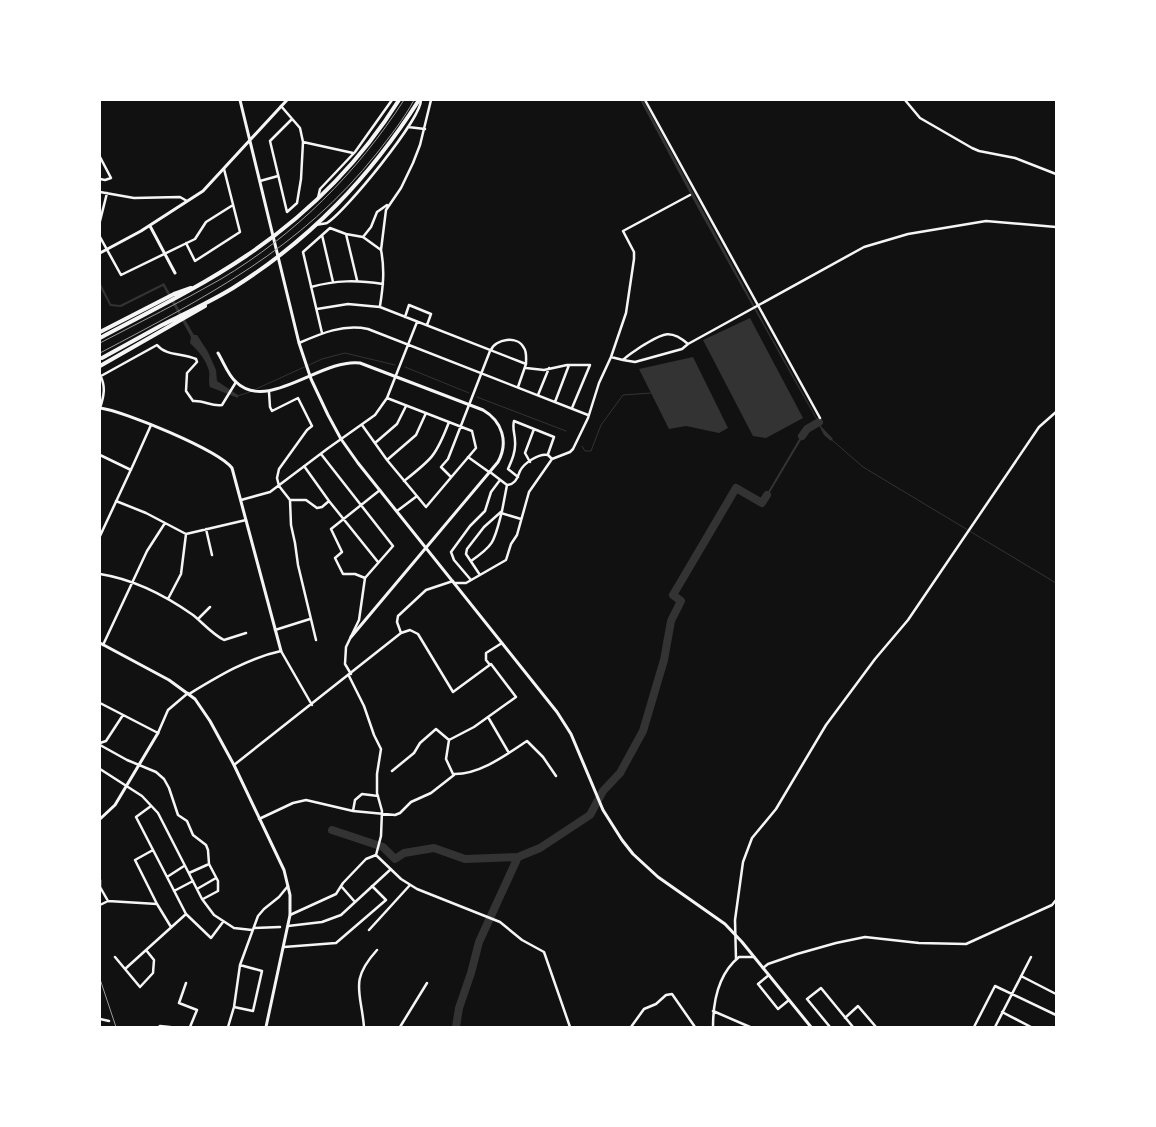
<svg xmlns="http://www.w3.org/2000/svg" width="1156" height="1127" font-family="'Fira Sans Condensed',sans-serif">
  <style>
    .water { fill: #333 }
    .lines { fill: none; stroke-linecap: round; stroke-linejoin: round }
    .stream { stroke: #333; stroke-width: 1 }
    .river { stroke: #333; stroke-width: 8 }
    .minor { stroke: #f5f5f5; stroke-width: 2.5 }
    .tertiary { stroke: #f5f5f5; stroke-width: 3 }
    .primary { stroke: #f5f5f5; stroke-width: 4 }
    .rail { stroke: #9a9a9a; stroke-width: 1 }
  </style>
  <rect width="100%" height="100%" fill="#111"/>
  <path class="water" d="M640,100H643L818,423L833,439L831,441L824,435L818,423L807,430L763,504L762,502L805,429L818,423L700,212Z
    M100,282L111,304L120,305L164,283L194,335H197L208,352L216,370L217,381L238,395V398L210,387C208,381 210,376 209,371C206,359 198,351 190,343L191,337L163,286L121,307L110,306L100,287Z
    M750,318L803,418L766,438L753,436L703,340Z
    M693,357L728,428L719,433L686,426L669,429L639,369Z"/>
  <g class="lines">
    <path class="stream" d="M774,342L820,425
      M405,367L469,393
      M256,389L322,359L345,353L395,365
      M237,396L250,392
      M477,397L566,431
      M832,440L863,467L1056,583
      M582,446L585,451H591L601,425L623,395L651,393"/>
    <path class="river" d="M802,436L807,429L819,422
      M332,830L383,847L395,859L404,853L434,848L465,859L518,857
      M456,1027L459,1008L471,973L479,942L518,857L540,848L590,815L603,791L620,773L643,731L664,660L671,621L681,601L673,595L736,488L762,503L767,495"/>
    <path class="minor" d="M645,100L820,418
      M905,100L920,118L972,148L979,151L1015,158L1056,174
      M281,106L300,128L303,142L301,179L297,203L287,212L270,141L292,119
      M408,127L425,129
      M303,142L353,153
      M100,157L111,178L105,180L100,179
      M260,181L278,176
      M100,192L134,198L180,197L187,201
      M318,198L320,189L355,152L392,100
      M100,221L107,193
      M316,225C320,224 324,224 327,223C346,211 421,119 421,100
      M346,234L357,280
      M322,235L333,282
      M100,237L121,275L195,239L206,222L233,205
      M363,237L371,227L377,212L387,205
      M186,243L195,261L240,232L224,169
      M381,250L386,210L401,188L413,163L420,145L431,100
      M311,287C336,280 357,280 383,284
      M317,309L348,304L380,307L526,364L518,387
      M405,317L409,305L431,314L427,325
      M322,333L303,252L330,228L346,234L363,237L381,250C385,270 383,287 380,306
      M299,343C322,333 343,324 368,329L588,415
      M491,350C495,339 518,335 524,348C527,352 526,359 526,364
      M611,357L623,360C629,354 635,351 642,346C661,335 669,327 688,344L864,247L908,234L986,221L1056,227
      M623,360L635,362L682,349L688,344
      M526,368L544,370L567,365H590L572,408
      M100,375C106,386 104,396 100,408
      M101,376L157,345C166,356 182,353 196,359L197,362L187,373L186,391L193,401C204,400 212,407 222,405L236,382
      M269,392L270,407L272,411L298,398L312,426L307,430L279,469L277,478L279,486L290,500L291,525L295,543L298,565L316,640
      M538,395L549,368
      M555,402L569,365
      M362,425L387,460L426,507L476,448L472,431L387,398
      M375,443L397,424L406,406
      M321,454L393,546L365,578L359,620L346,647L345,664L351,674
      M100,455L131,470
      M468,457L489,472
      M387,460L416,435L426,413
      M530,462L525,453L534,429
      M304,466L329,501L378,562
      M490,472L507,485
      M451,477L441,467L448,459L490,351
      M518,477L508,469C512,460 516,451 515,441C515,434 512,428 514,421L554,437L548,454
      M404,481C432,459 436,456 449,422
      M241,500L270,492L327,449L375,415L387,398L417,322
      M290,500H306L317,508L322,507L329,501
      M116,501L146,513L186,534L246,520
      M397,511L417,496
      M501,513L521,519
      M206,529L212,555
      M100,536L134,463L151,425
      M471,561C494,545 494,542 501,515
      M100,574C132,579 166,596 193,615C203,623 212,634 224,640L246,633
      M480,575L466,554L467,549L484,527L502,511L507,485C516,484 517,478 520,471C524,463 539,453 548,455L552,459
      M365,578L355,574H343L335,558L342,552L331,529L380,490
      M471,580L454,560L451,552L470,526L485,511L491,492L500,480
      M454,583H466L506,560L511,544L517,535L529,492L552,459L570,452L573,449L588,418L599,383L611,357L626,313L634,259V252L623,231L690,195
      M168,599L181,574L186,534
      M198,619L210,607
      M275,630L310,619
      M401,633L410,630L418,634L453,692L491,664L516,697L474,727L449,740L446,759L453,774C479,775 506,755 527,741L543,757L556,776
      M103,645L147,551L165,523
      M490,665L486,660V653L502,643
      M349,676L364,706L374,735L381,749L377,774V793L382,811L381,836L376,855L401,879L417,889L500,922L522,940L544,952L570,1027
      M189,694C217,677 248,658 281,651L312,705
      M100,703L158,733L168,710L188,693
      M488,717L509,753
      M100,743L106,741L123,715
      M100,745L127,760L156,772L164,779L169,788L178,815L187,821L193,835L206,845L208,850L209,864L189,873
      M234,765L401,633L397,622L398,616L426,590L453,581
      M100,769L142,796L158,813L202,899L214,915L234,928L252,930
      M392,771L414,753L420,743L436,729L449,740
      M151,806L136,817L167,877
      M353,811L355,800L362,794L378,796
      M259,819L293,803L306,800L353,811L395,815L400,813L411,802L431,793L454,775
      M153,850L135,860L157,904L171,927
      M184,866L167,877L186,914L211,938L223,922
      M100,880V887L108,901
      M341,886L355,902
      M197,889L216,878
      M174,891L193,881
      M203,899L218,891V881L209,864
      M100,905L108,901L157,904
      M290,915L336,894L343,883L366,859L376,855
      M288,926L322,922L341,915L391,869
      M254,928L280,927
      M369,930L410,885
      M284,947L336,943L386,900L372,886
      M115,957L140,987L153,973L154,960L146,950
      M736,959L735,920L743,862L752,838L776,809L826,725L875,659L908,620L1039,427L1056,412
      M763,968L768,964L797,954L836,943L865,937L919,943L966,944L1052,905L1056,900
      M125,969L186,914
      M769,975L758,984L778,1009L789,1000
      M1021,976L1056,994
      M186,983L179,1003L197,1010L190,1027
      M234,1007L253,1011L262,971L240,965
      M713,1011L750,1027
      M1002,1012L1031,1027
      M845,1018L858,1006L876,1027
      M100,1019L109,1021
      M159,1027L160,1026L170,1027
      M228,1027L234,1007L240,965L258,916L264,909L279,897L288,886
      M364,1027C361,991 349,981 377,950
      M400,1027L427,983
      M631,1027L644,1009L656,1004L666,995L672,994L695,1027
      M713,1027C713,1001 718,974 739,957H754
      M830,1027L807,999L821,988L853,1027
      M974,1027L995,986L1056,1015
      M995,1027L1031,957"/>
    <path class="tertiary" d="M240,100L299,343L311,379L328,415L341,439L358,463L557,712L571,734L603,810L622,840L633,854L658,877L725,924L742,942L811,1027
      M150,226L175,273
      M100,253L141,231L203,191L287,100
      M218,353C224,363 228,375 236,382C268,413 321,358 360,363L483,410C502,421 509,442 498,462L351,637
      M100,408C124,411 218,450 232,468L281,651
      M100,643L169,680L195,699L210,721L234,765L284,870L290,895V915L266,1027
      M100,819L115,805L158,733"/>
    <path class="primary" d="M100,332L174,294L191,288
      M100,338C149,312 200,287 246,256C307,215 360,162 399,100
      M102,358C122,347 142,336 162,325C186,313 210,302 233,288C311,239 370,177 419,100
      M100,366L205,306"/>
    <path class="rail" d="M100,343C140,322 181,302 221,279C295,235 357,173 404,100
      M100,353C206,297 301,249 377,153C390,136 404,119 414,100
      M100,979L116,1027"/>
  </g>
  <rect width="1156" height="1127" fill="none" stroke="#ffffff" stroke-width="202"/>
</svg>
